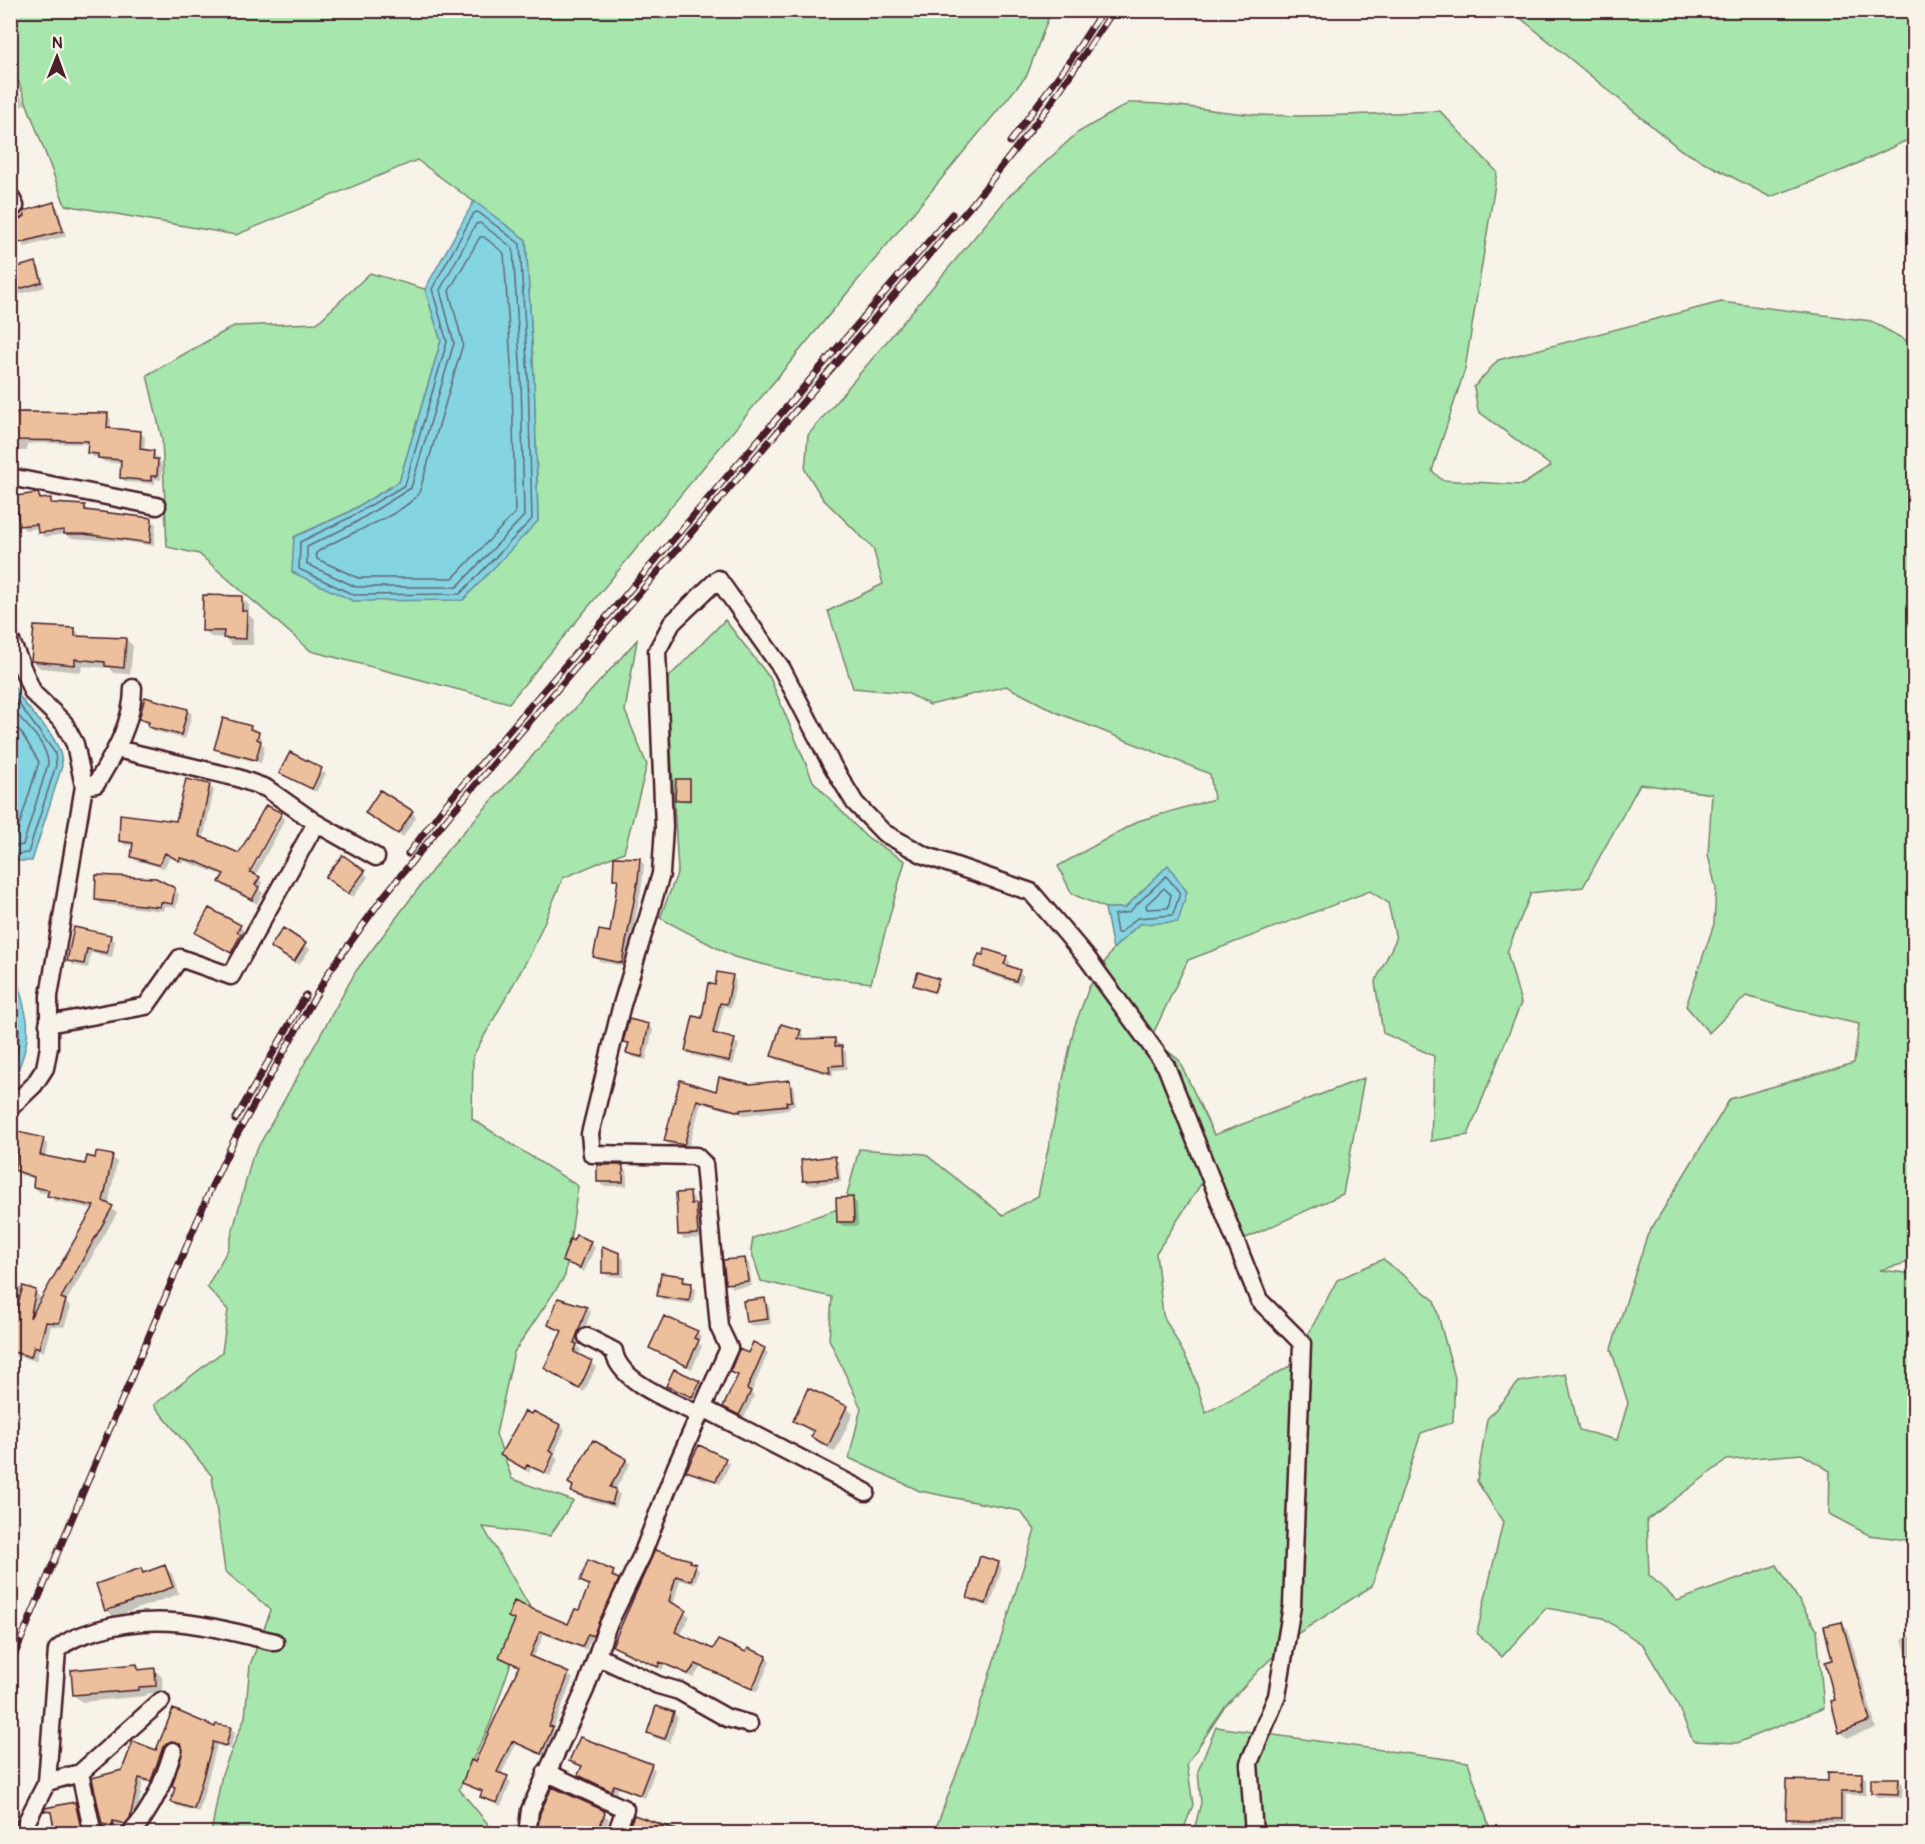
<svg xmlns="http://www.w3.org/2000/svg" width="1925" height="1844" font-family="Pangolin,sans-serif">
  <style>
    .green { fill: #a7e6ad; stroke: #78826c; stroke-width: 1.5 }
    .water { fill: #85d4e2; stroke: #6d8c99; stroke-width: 1.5 }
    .shadow { fill: #0003 }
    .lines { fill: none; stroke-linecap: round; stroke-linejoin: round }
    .shore { stroke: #626774; stroke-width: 1.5 }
    .building { fill: #ecc09c; stroke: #4a1f2b; stroke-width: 1.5 }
    .street-casing { stroke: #4a1f2b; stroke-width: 21 }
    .street { stroke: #f7f3e8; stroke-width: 16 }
    .rail-casing { stroke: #4a1f2b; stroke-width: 7 }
    .rail { stroke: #f7f3e8; stroke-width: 4.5; stroke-dasharray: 14; stroke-linecap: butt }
  </style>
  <rect width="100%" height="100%" fill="#f7f3e8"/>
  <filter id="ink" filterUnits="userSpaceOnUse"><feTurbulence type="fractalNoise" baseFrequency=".0167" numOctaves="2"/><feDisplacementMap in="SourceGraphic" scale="12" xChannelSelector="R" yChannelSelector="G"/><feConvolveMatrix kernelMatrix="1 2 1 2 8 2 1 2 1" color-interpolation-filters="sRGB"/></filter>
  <g filter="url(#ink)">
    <path class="green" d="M11,11H1051L1027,75L509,703L311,651L199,554L167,547L162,439L147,375L234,326L317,323L370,273L425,289L441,341L399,482L347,513L294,537L538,521L534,378L526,240L417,160L236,235L65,205L11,62Z
      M1512,11H1914V137L1846,169L1770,197L1681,150Z
      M1129,103C1176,102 1215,113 1261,115C1321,118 1381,113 1440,111L1497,172L1465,369L1432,471L1442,480L1522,485L1551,466L1478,411L1474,387L1498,360L1721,302L1871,321L1914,345V1261L1880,1270L1914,1274V1541L1869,1535L1829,1514L1830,1471L1802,1454L1727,1460L1647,1520L1649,1575L1677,1601L1777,1565L1817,1630L1824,1708L1737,1743L1693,1741L1674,1697L1643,1645L1603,1618L1546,1608L1502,1657L1477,1633L1503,1522L1477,1481L1487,1419L1519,1382L1566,1374L1579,1430L1617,1440L1628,1403L1611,1349L1647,1236L1730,1099L1854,1063L1859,1024L1795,1010L1746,996L1709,1033L1686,1006L1714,924L1716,888L1708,855L1712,794L1640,784L1583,887L1531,893L1507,952L1521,1003L1468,1135L1431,1141L1434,1056L1383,1033L1375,982L1396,939L1388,903L1370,891L1188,960L1151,1038L1179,1060L1214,1135L1364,1078L1343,1194L1246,1238L1201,1184L1156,1253L1163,1315L1191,1367L1206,1413L1292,1365L1337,1280L1383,1259L1434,1300L1455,1378L1453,1422L1421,1433L1372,1586L1297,1634L1259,1670L1224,1708L1187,1764L1193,1805L1182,1833H934L969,1740L1035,1530L1020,1511L920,1491L849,1458L861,1408L829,1339L832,1297L761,1281L751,1250L753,1238L844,1207L859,1149L925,1154L1003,1215L1038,1196L1074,1028L1089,987L1113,949L1139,924L1168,866L1125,908H1105L1072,894L1058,866L1138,821L1214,799L1210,774L1058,713L1006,686L930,705L907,693L853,688L828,611L883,584L873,548L823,499L805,470L808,435L1010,195L1077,133Z
      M725,620L770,678L813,781L865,836L905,861L871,983L805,975L734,957L660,918L678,871L667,679Z
      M637,640L625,711L647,765L624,852L563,878L532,951L473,1056L472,1119L578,1186L565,1276L514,1352L496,1434L512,1479L573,1501L550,1536L483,1527L530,1607L490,1724L459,1789L488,1824L478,1833H211L222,1774L245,1717L250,1665L271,1610L225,1571L212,1476L154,1405L222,1352L228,1310L207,1287L228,1249L252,1158L356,971L449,848Z
      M1216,1727L1468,1762L1491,1832L1462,1827L1457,1834H1193L1201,1803L1198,1771Z"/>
    <path class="water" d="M474,201L526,240L534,378L538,521L463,600L353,601L292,572L294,537L347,513L399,482L441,341L425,289Z
      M10,679C14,686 17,693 22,700C37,721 62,738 62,766L32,861H11Z
      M1168,865L1187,892L1178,922L1139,924L1113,949L1105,908H1125Z
      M11,948L16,952C15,981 22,993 27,1020C30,1044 20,1066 11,1087Z"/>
    <path class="shadow" d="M13,83L26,104L10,112V84Z
      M54,204L58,208L66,236L25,247L21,242Z
      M35,263L40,268L45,287L10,297V271Z
      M10,411L107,414L111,419V430L140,433L145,437L144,451L153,452L162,465L161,480L155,479V484L126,482L121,477L123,464L104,462L99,458L93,457L89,453V444L37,443L27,444V451H14L10,448Z
      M38,495L55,505L85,506L89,511L152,520L156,524L154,546L128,542L70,538L66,534L44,537L39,528L25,530L21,525Z
      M242,598L249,605V615L254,620L253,645H232L225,638L211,637L204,630Z
      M75,629L82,638L126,639L133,646L130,674L114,673L109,668L82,666L81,672L40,668L32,661Z
      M187,710L192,714L185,739L154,731L141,719Z
      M250,727L262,738L261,743L265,746L261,763L221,753L216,748Z
      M291,754L326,774L316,792L281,772Z
      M690,781L691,802L679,801L677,800Z
      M209,786L214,790L203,840L248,879L282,816L285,819L255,876L263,883L259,889L263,893L257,904L225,887L221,882L225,876L184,861V864L170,857L164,868L137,861L132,857L134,846L125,845L120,840L178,823Z
      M412,812L416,817L403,837L372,817Z
      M639,860L644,864L642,885L626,967L599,961L595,957L611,934L619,882L614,878Z
      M364,872L368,877L353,897L332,881Z
      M174,890L179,894L176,908L165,906L164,911L101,904L96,899Z
      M240,927L244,931L241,936L245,940L235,956L197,933Z
      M75,929L111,937L115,941L112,957L91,953L88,968L73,965L68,960Z
      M284,930L310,949L299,965L277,951Z
      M1006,958L1010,962L1009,967L1024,976L1020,985L980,971L976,966Z
      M732,976L736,981L731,1008L724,1006L717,1036L734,1041L739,1045L733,1065L691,1055L687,1051L703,1020L716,987Z
      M938,980L936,993L915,984Z
      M648,1025L653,1030L646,1060L632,1057L628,1053L629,1046L625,1042Z
      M800,1031L804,1036L803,1041L834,1039L846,1052L847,1069L833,1070V1076L778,1060L773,1056Z
      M681,1082L717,1093L750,1086L789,1082L794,1086L795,1105L790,1106V1109L744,1115L701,1103L688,1149L670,1145L665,1141Z
      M10,1134L43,1140L48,1145L45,1158L87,1166L96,1159L112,1157L117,1162L108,1206L117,1213L66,1302L71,1307L64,1327L51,1326L44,1352L39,1350L36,1361L10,1354V1278L18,1286L35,1292L40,1297L39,1305L94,1209L54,1201L49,1194L39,1192L34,1186L35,1179L21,1175L16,1169L18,1157L10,1154Z
      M834,1158L839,1162L841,1182L809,1185L804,1180Z
      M622,1167L627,1171V1186H603L599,1182Z
      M689,1194L694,1198V1205L700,1210L702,1238L684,1239L679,1235Z
      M852,1199L857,1203L858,1226H843L838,1222Z
      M590,1242L595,1247L584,1272L563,1260Z
      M619,1255L624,1259V1277L608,1276L603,1272Z
      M745,1259L749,1264L752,1286L733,1288L728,1283Z
      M683,1278L696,1289L693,1304L663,1300L659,1295Z
      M764,1299L769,1304L771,1324L752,1326L747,1322Z
      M586,1308L591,1312L578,1347L581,1350L578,1356L596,1367L584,1392L546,1368L563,1333L550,1325Z
      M697,1332L701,1337L699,1343L702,1346L692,1369L651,1348Z
      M764,1349L768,1353L751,1393L754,1396L744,1418L725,1406L739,1377L732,1372L749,1355Z
      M699,1382L703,1387L697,1401L668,1385Z
      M846,1407L853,1414L835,1452L820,1444L813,1437L814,1434L795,1421Z
      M12,1411L17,1416L19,1435L12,1436L10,1440Z
      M561,1426L565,1430L554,1455L558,1459L550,1476L531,1468L529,1473L502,1455Z
      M699,1447L730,1464L720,1484L708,1478L706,1481L688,1470Z
      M626,1460L630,1464L615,1490L620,1495L616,1508L577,1496L573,1492L574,1487L570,1483Z
      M656,1551L690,1561L699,1570L695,1584L680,1580L673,1605L690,1616L680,1636L714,1651L766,1657L770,1661L757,1692L701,1667L693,1678L665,1665L662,1670L635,1657L634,1659L613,1646Z
      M998,1563L1002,1568L990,1607L973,1602L968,1597Z
      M165,1567L172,1574L179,1594L114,1617L107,1610L141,1570L145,1574Z
      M613,1573L622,1584L597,1639L592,1636L586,1650L544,1634L533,1659L573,1678L553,1729L556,1732L545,1757L516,1744L501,1775L511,1782L501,1806L486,1800L482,1796L483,1793L464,1782L476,1763L520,1667L501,1656L516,1621L509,1616L569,1626L580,1612L590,1586L581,1580Z
      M1841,1624L1848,1630L1876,1728L1847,1738L1841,1732L1834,1661Z
      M1914,1635V1658L1912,1659L1907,1655L1902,1639Z
      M137,1665L143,1671L155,1670L162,1677L163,1692L146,1694V1696L82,1702L74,1695Z
      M173,1711L216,1729L217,1726L231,1729L235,1733L230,1749L217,1745L199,1812L177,1806L172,1802L176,1789L173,1786L185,1749L176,1744L155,1785L143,1781L136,1820L131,1825L120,1812L121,1825H117L116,1829L107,1827L103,1823L123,1771L157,1752Z
      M673,1713L678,1717L670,1743L653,1737L648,1733Z
      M571,1760L651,1766L655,1770L645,1798L618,1788L616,1794L584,1779L579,1775L582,1768Z
      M1861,1774L1866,1779V1795H1845V1823L1792,1822L1788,1818L1829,1782Z
      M1898,1780L1903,1784L1902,1798L1877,1797L1872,1793Z
      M553,1789L604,1814L609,1819L603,1834L545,1832L540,1827Z
      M75,1804L79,1808L85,1833L57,1834L53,1815L47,1811Z"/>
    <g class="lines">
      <path class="shore" d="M478,212L520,244L528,378L532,519L460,594L354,595L299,569L300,542L349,518L405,485L447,342L432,289L474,213Z
        M480,223L513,248L521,378L524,516L457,587H356L307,564V547L353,524L411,488L454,343L440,290L476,224Z
        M484,237L504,253L512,379L515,513L453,578H358L317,559L316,553C341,534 401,518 419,493L463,344L449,291L480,237Z
        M10,692L55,753L56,765L28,853L10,855
        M10,707C23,722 48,743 48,764L23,845L10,847
        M10,721L21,732L39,762L16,836L10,838
        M1166,876L1180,893L1173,915L1137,918L1120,933H1117L1114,915L1129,912Z
        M1164,888L1171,895L1168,908L1147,909L1146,905Z
        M10,982C19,1015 25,1041 10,1073"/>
    </g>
    <path class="building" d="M54,202L63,231L19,243L13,222L25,216L24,211Z
      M36,262L42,282L10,292V269Z
      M21,412L108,413L107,428L141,431L140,449L154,451L153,459H158L157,476H151V481L120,478L121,460L98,458V454L87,453L88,441L10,440V414Z
      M38,493L40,499L51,498V503L85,505V510L152,518L150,543L84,534H64V530L38,533L37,524L19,526L16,496Z
      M203,595L242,596V611H247L246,639L223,638L224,631H202Z
      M34,626L75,628V636L126,638L124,668L105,666V662L75,659V665L31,661Z
      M145,697L188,709L181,735L148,727L149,722L139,719Z
      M223,718L251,726L250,729L259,732L257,739L261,741L256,760L214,749Z
      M290,752L322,768L312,789L279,773Z
      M186,779L210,784L199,836L239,853L266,805L282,813L250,872L260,877L255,885L259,887L252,900L219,882L224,874L197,862L180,858L179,861L165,853L159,865L131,857L133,843L119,841L120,814L176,821Z
      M676,779H690V800H675Z
      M380,790L413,811L398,834L365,813Z
      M343,855L365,871L348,894L325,877Z
      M614,857L640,858L638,880L622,963L593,957L599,930L610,932L618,879H613Z
      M96,875L156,878L175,888L172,904L161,902L160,907L95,900Z
      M209,908L241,925L237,932L241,934L231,953L195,933Z
      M74,927L111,935L107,953L87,949L84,964L67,961Z
      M283,928L306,943L294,962L270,947Z
      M985,949L1007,956L1004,964L1020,970L1016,981L974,967L979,954L983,955Z
      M717,972L733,975L727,1004L720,1003L713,1033L735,1039L729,1061L685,1051L693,1016L702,1018L708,983L715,985Z
      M918,972L939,979L934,992L913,985Z
      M629,1019L649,1024L642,1057L626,1053L629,1043L623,1042Z
      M781,1024L801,1030L798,1039L835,1038V1046H842L843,1065L829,1066L830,1073L771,1056Z
      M719,1077L750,1084L790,1080L792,1101L786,1102L787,1105L740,1110V1112L697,1100L684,1145L664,1141L680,1080L716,1091Z
      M10,1130L44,1138L40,1155L85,1164L87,1156L95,1158L96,1152L113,1155L103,1201L113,1206L61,1298L66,1300L59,1323L46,1322L39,1348L34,1346L31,1357L10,1351V1333L23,1286L36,1290L30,1318L94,1206L47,1196L49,1190L33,1187L34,1177L14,1170L17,1153L10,1152Z
      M835,1156L838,1178L803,1181L801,1160Z
      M597,1165H623V1182H597Z
      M690,1192L691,1204H696L698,1234L678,1235L676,1193Z
      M853,1197L854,1222H837L836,1198Z
      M576,1235L591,1241L580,1268L562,1261L570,1239L573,1241Z
      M602,1246L620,1253V1273H602Z
      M745,1258L748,1281L726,1284L723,1260Z
      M661,1273L684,1276L683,1282L692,1283L689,1301L657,1296Z
      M558,1298L587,1307L574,1343L577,1344L574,1352L592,1361L579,1389L544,1368L562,1331L548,1325Z
      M765,1298L768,1319L746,1322L743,1301Z
      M664,1316L698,1331L694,1338L699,1340L687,1366L649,1348Z
      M753,1342L765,1348L747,1389L751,1391L739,1415L723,1407L738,1375L730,1372L739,1349L748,1353Z
      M674,1369L700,1381L692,1397L666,1386Z
      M808,1388L847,1406L828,1446L811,1437L814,1431L793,1421Z
      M525,1411L531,1414L533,1411L561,1425L549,1451L554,1453L545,1473L527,1465L525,1469L500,1455Z
      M593,1440L627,1459L610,1487L616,1489L612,1504L571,1492L573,1486L568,1483Z
      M699,1445L726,1458L716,1481L686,1471Z
      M655,1550L691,1560L690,1562L696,1564L691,1581L676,1576L669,1601L686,1610L675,1632L713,1649L718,1640L746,1652L748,1648L767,1656L752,1689L696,1664L688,1674L660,1662L658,1667L612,1646Z
      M980,1556L999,1562L986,1604L967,1598Z
      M588,1560L614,1571L612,1576L619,1579L593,1636L588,1634L582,1647L540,1631L530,1656L569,1673L549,1726L553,1727L541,1754L512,1741L497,1772L508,1776L497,1803L480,1797L482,1791L462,1783L471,1760L475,1762L481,1749L519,1666L499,1657L515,1620L508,1617L514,1601L568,1624L575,1609L579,1610L589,1585L580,1581Z
      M165,1565L173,1587L105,1611L96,1584L141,1568L143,1573Z
      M1842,1622L1870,1721L1839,1733L1831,1701L1835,1700L1825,1662L1832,1660L1824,1626Z
      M137,1664L138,1670L155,1668L156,1686L139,1687V1690L73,1695L71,1670Z
      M656,1706L674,1712L665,1739L647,1733Z
      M173,1709L215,1727L216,1724L231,1727L226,1746L213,1742L194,1809L171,1802L175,1787L172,1786L183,1749L180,1744L171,1741L163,1747L151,1781L139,1778L130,1818L125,1824L113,1821L112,1826L102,1824L92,1778L122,1770L133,1741L156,1750Z
      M580,1737L652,1764L640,1795L614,1785L611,1791L578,1775L582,1766L569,1761Z
      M1828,1772L1862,1773V1791H1841V1819H1786L1787,1780L1828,1781Z
      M1871,1778H1899L1898,1794L1871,1793Z
      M552,1787L603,1810L605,1813L597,1833H565L555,1830L553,1833L538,1828L540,1813Z
      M75,1802L81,1828L55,1833L51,1812L44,1811L45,1808Z
      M634,1815L680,1831V1833H627Z"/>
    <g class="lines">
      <defs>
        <path id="street" d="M10,196L15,206L10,212
          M10,477L157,506
          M10,639L33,693L64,723L75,744L84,786L49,996V1047L45,1068L34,1085L10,1108
          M117,749L238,778L266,788L316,823L376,857
          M84,786L96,784C114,754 133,723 133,688
          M48,1024L146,1006L180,958L231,976L316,823
          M587,1337L614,1351C618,1382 674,1402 700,1415
          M703,1408L866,1492
          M597,1656L658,1685L679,1691L727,1718L749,1724
          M546,1772L625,1809L616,1834
          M80,1773L93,1834
          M47,1782L80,1773L161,1701
          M26,1834V1823L47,1782L57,1650C70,1638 82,1635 98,1630C161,1611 213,1627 275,1642
          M130,1834C153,1809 163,1783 173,1751
          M527,1834L530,1810L585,1690L607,1627L642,1555L676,1467L729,1348L719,1327L704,1164L696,1156L592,1154L590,1134L621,1008L661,874L664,827L657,651L672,623L718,579L782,669L832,765L855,803L884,833L924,855L1031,892L1087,958L1166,1066L1259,1300L1302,1343L1292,1606L1277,1696L1249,1763L1254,1834"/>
      </defs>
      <use href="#street" class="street-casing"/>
      <use href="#street" class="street"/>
      <defs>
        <path id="rail" d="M1010,142L1071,59L1103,10
          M408,854L442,809L952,214
          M235,1120L306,995
          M10,1666L211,1188L234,1140L329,972L384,896L449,816L974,202L1049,106L1114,10"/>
      </defs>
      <use href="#rail" class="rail-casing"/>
      <use href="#rail" class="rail"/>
    </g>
  </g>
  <rect width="1925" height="1844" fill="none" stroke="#f7f3e8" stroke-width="36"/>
  <rect x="18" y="18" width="1889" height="1808" fill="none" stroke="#4a1f2b" stroke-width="2" filter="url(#ink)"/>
  <g transform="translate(57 57) rotate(1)" stroke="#f7f3e8" stroke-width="4.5" paint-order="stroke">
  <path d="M0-4.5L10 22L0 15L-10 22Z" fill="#4a1f2b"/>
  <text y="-9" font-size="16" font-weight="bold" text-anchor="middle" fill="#4a1f2b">N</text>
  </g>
</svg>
